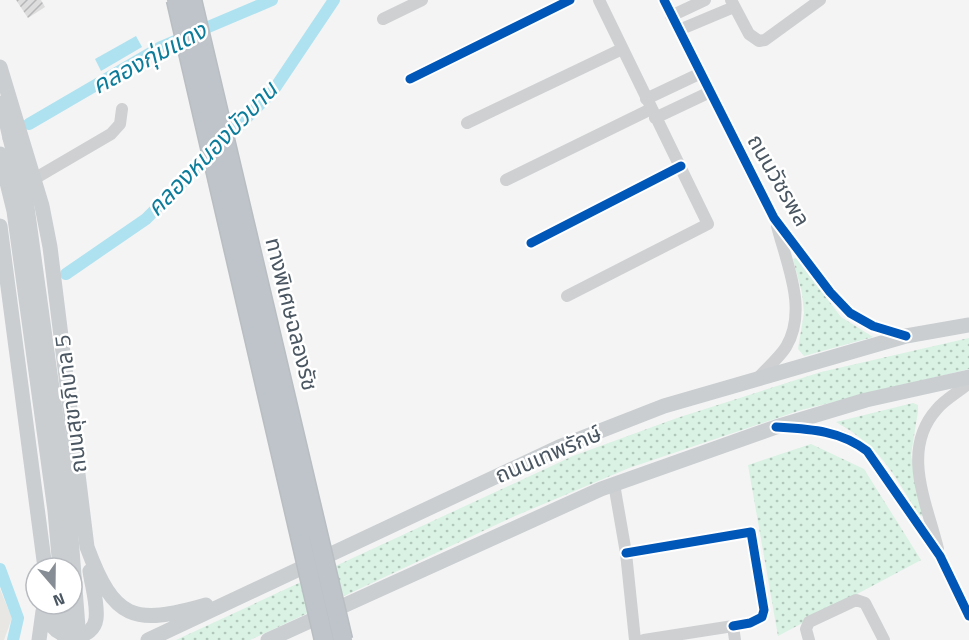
<svg xmlns="http://www.w3.org/2000/svg" width="969" height="640" font-family="'Titillium Web','Noto Sans Thai',sans-serif">
  <style>
    .commercial { fill: #e8e7e3 }
    .grass { fill: url(#grass-dots) }
    .water { fill: #aee2f0 }
    .lines { fill: none; stroke-linecap: round; stroke-linejoin: round }
    .canal { stroke: #aee2f0; stroke-width: 12 }
    .building { fill: url(#building-hatch) }
    .minor { stroke: #ced0d2; stroke-width: 12 }
    .major { stroke: #caced1; stroke-width: 15 }
    .highway-bridge-casing { stroke: #b9bec3; stroke-width: 21; stroke-linecap: butt }
    .major-bridge { stroke: #caced1; stroke-width: 15 }
    .highway-bridge { stroke: #bec4c9; stroke-width: 18 }
    .cycleway-casing { stroke: #fff; stroke-width: 13 }
    .cycleway { stroke: #0057b8; stroke-width: 9 }
    .labels { text-anchor: middle; stroke-width: 5; stroke-linejoin: round; paint-order: stroke }
    .street-label { font-size: 22px; fill: #4a5661; stroke: #fff }
    .water-label { font-size: 24px; font-style: italic; fill: #0c7c9b; stroke: #fff }
  </style>
  <defs>
    <pattern id="grass-dots" width="8" height="8" patternUnits="userSpaceOnUse" patternTransform="scale(1.5)"><rect width="8" height="8" fill="#d9f2e3"/><path d="M2 2h.1M6 6h.1" fill="none" stroke="#b2c7bb" stroke-width="1.8" stroke-linecap="round"/></pattern>
    <pattern id="building-hatch" width="6" height="6" patternUnits="userSpaceOnUse" patternTransform="scale(1.5)"><rect width="6" height="6" fill="#ddddde"/><path d="M-1 1l2-2M0 6l6-6M5 7l2-2" fill="none" stroke="#b5b6b7"/></pattern>
  </defs>
  <rect width="100%" height="100%" fill="#f4f4f4"/>
  <path class="commercial" d="M0,589L12,618L4,640H0Z"/>
  <path class="grass" d="M796,258L841,317L873,337L804,356L798,349L804,313L802,293L793,259Z
    M969,338V369L801,410L629,468L515,516L250,640H176L573,456L677,418L821,372Z
    M913,403L918,405V411L911,455L923,516L919,515C892,472 882,448 836,422Z
    M811,444L864,469L921,560L778,636L748,465Z"/>
  <path class="water" d="M136,36L142,47L101,71L95,59Z"/>
  <g class="lines">
    <path class="canal" d="M29,124L161,47L272,0
      M66,274L146,219L273,91L334,0
      M0,569L18,618L13,640"/>
  </g>
  <path class="building" d="M16,0H41L45,7L28,18Z"/>
  <g class="lines">
    <path class="minor" d="M664,0L774,218L830,292L850,313L873,326L906,336
      M731,0L749,34L759,41L765,40L820,0
      M671,16L705,0
      M383,19L422,0
      M679,30L734,7
      M410,79L570,0
      M646,99L701,73
      M655,118L710,92
      M467,123L622,49
      M34,179L111,134L120,124L122,109
      M506,180L651,109
      M531,243L681,166
      M567,296L708,224L599,0
      M758,378C767,368 779,358 786,347C808,310 787,265 777,226
      M783,427C814,430 842,431 867,451L940,556L969,616
      M614,484L626,553L635,640
      M938,549C927,503 900,450 937,409C945,399 959,392 969,383
      M626,553L751,532L764,610L762,617L750,623L733,626
      M644,640L733,626L735,640
      M809,640L806,629L809,622L856,600L865,603L884,640"/>
    <path class="major" d="M0,67L42,206L50,247L87,547C114,620 133,626 206,605
      M2,103L10,138
      M0,154L14,211L55,511L60,568
      M0,226L45,568
      M48,604C49,612 49,620 53,627C63,640 93,640 96,619C98,604 92,586 90,571
      M39,640L43,611
      M148,640L559,447L664,406L906,336L969,325
      M268,640L601,489L776,427L866,400L969,377"/>
    <defs>
      <path id="highway-bridge" d="M176,0L324,640
        M192,0L343,640"/>
    </defs>
    <use href="#highway-bridge" class="highway-bridge-casing"/>
    <path class="major-bridge" d="M10,138L27,207L69,511L79,640
      M63,604L65,640"/>
    <use href="#highway-bridge" class="highway-bridge"/>
    <defs>
      <path id="cycleway" d="M664,0L774,218L830,292L850,313L873,326L906,336
        M410,79L570,0
        M531,243L681,166
        M776,427C809,429 840,430 867,451L940,556L969,616
        M626,553L751,532L764,610L762,617L750,623L733,626"/>
    </defs>
    <use href="#cycleway" class="cycleway-casing"/>
    <use href="#cycleway" class="cycleway"/>
  </g>
  <g class="labels">
    <g class="street-label">
      <text transform="translate(779 180) rotate(60)" y="8">ถนนวัชรพล</text>
      <text transform="translate(292 314) rotate(76)" y="8">ทางพิเศษฉลองรัช</text>
      <text transform="translate(70 404) rotate(-97)" y="8">ถนนสุขาภิบาล 5</text>
      <text transform="translate(548 454) rotate(-23)" y="8">ถนนเทพรักษ์</text>
    </g>
    <g class="water-label">
      <text transform="translate(149 58) rotate(-28)" y="8">คลองกุ่มแดง</text>
      <text transform="translate(212 149) rotate(-46)" y="8">คลองหนองบัวบาน</text>
    </g>
  </g>
  <g transform="translate(54 586) rotate(160)"><circle r="28" fill="#ffffff" stroke="#b7bbc0" stroke-width="1.5"/>
  <path d="M0-4.5L10 22L0 15L-10 22Z" fill="#868d94"/>
  <text y="-9" font-size="16" font-weight="bold" text-anchor="middle" fill="#4a5661">N</text>
  </g>
</svg>
